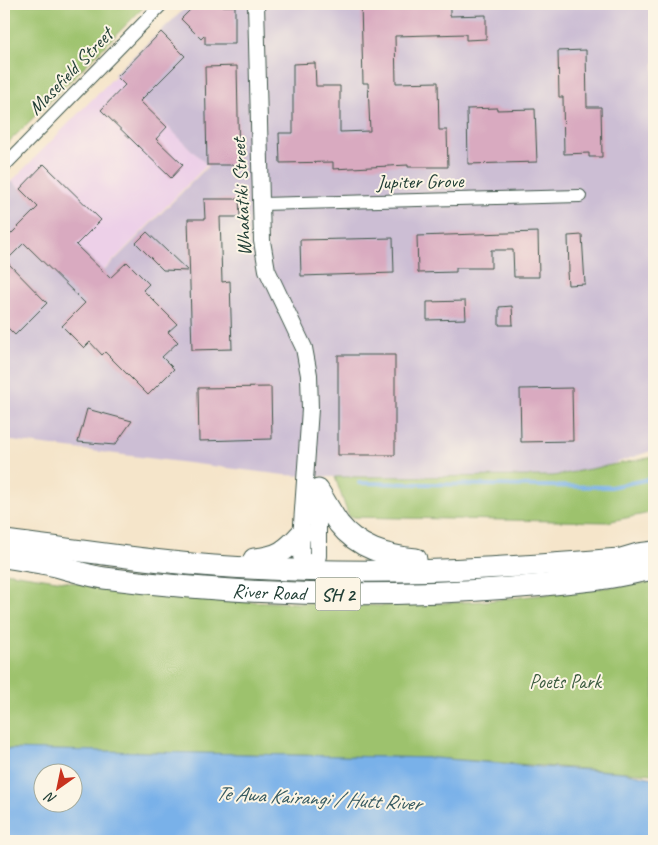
<svg xmlns="http://www.w3.org/2000/svg" width="658" height="845" font-family="Caveat,sans-serif">
  <style>
    .built { fill: #edd0e8 }
    .industrial { fill: #ccbed4 }
    .green { fill: #9dc26d; stroke: #5e8050 }
    .water { fill: #79b1e9; stroke: #4c778e; fill-rule: evenodd }
    .lines { fill: none; stroke-linecap: round; stroke-linejoin: round }
    .stream { stroke: #79b1e9; stroke-width: 4 }
    .building { fill: #d9aac0 }
    .minor-casing { stroke: #3f564a; stroke-width: 14 }
    .tertiary-casing { stroke: #3f564a; stroke-width: 18 }
    .trunk-casing { stroke: #3f564a; stroke-width: 23 }
    .minor { stroke: #fff; stroke-width: 12 }
    .tertiary { stroke: #fff; stroke-width: 16 }
    .trunk { stroke: #fff; stroke-width: 21 }
    .labels { text-anchor: middle; stroke-width: 4; stroke-linejoin: round; paint-order: stroke }
    .shield { fill: #fcf5e5; stroke: #617469; stroke-width: 1 }
    .shield-label { font-size: 19px; font-weight: bold; fill: #1f3d34 }
    .street-label { font-size: 20px; fill: #1f3d34; stroke: #fcf5e5 }
    .park-label { font-size: 20px; fill: #3e5e42; stroke: #fcf5e5 }
    .water-label { font-size: 21px; font-style: italic; fill: #365a61; stroke: #fcf5e5 }
  </style>
  <rect width="100%" height="100%" fill="#fcf5e5"/>
  <filter id="ink" filterUnits="userSpaceOnUse"><feTurbulence type="fractalNoise" baseFrequency=".02" numOctaves="2"/><feDisplacementMap in="SourceGraphic" scale="10" xChannelSelector="R" yChannelSelector="G"/><feConvolveMatrix kernelMatrix="1 2 1 2 8 2 1 2 1" color-interpolation-filters="sRGB"/></filter>
  <filter id="wash" filterUnits="userSpaceOnUse"><feTurbulence type="fractalNoise" baseFrequency=".0096" numOctaves="4" result="noise"/><feDisplacementMap in="SourceGraphic" scale="20" xChannelSelector="R" yChannelSelector="G"/><feGaussianBlur stdDeviation="1.12" result="paint"/><feColorMatrix in="noise" values="0 0 0 0 0 0 0 0 0 0 0 0 0 0 0 0 0 1.4 0 .05"/><feComposite in="paint" operator="in"/></filter>
  <g filter="url(#wash)">
    <rect width="100%" height="100%" fill="#f5e5ca"/>
    <path class="built" d="M116,75L207,165L103,271L12,181Z"/>
    <path class="industrial" d="M190,4H654V450L577,476L335,477L284,475L4,440V189L12,181L104,271L208,166L114,74Z"/>
    <path class="green" d="M4,4H147L4,147Z
      M654,457V512L607,522L349,517L335,477L553,476Z
      M4,572L116,589L238,601L385,606L486,601L654,582V774L435,758L4,749Z"/>
    <path class="water" d="M4,749L435,758L540,767L622,772L654,778V841H4ZM42,772H72V802H42Z"/>
    <g class="lines">
      <path class="stream" d="M359,483L611,487L654,478"/>
    </g>
    <g id="blocks">
      <path class="building" d="M196,4H214L217,6H235V44H205V35L201,39L181,19Z
        M361,4H450V16L486,15V39L466,40V34L395,36L396,83L438,82L439,130H447L448,167H408V165L333,169V162L280,163L279,133H293V64L315,63L316,86H340V132L370,131L368,83H363Z
        M161,32L185,56L140,101L167,127L156,139L183,165L171,178L101,110L125,85L117,77Z
        M586,50L587,107H601L602,157H589V153L564,154L563,97H559L558,51Z
        M237,66L239,165H207L205,67Z
        M497,108V110L535,109L537,162L468,164L467,109Z
        M44,164L101,220L76,245L110,278L127,262L149,284L143,290L177,324L168,332L178,342L162,357L174,369L148,395L105,352L102,355L90,342L84,348L62,326L85,303L24,243L6,261L47,303L15,335L4,324V241L38,207L20,189Z
        M204,199H239L240,217H220L222,282L230,281L232,349L192,350L188,219H205Z
        M147,232L188,271L163,270L136,243Z
        M538,232L539,277H514L513,250H491V268H456V272L418,273L417,236Z
        M582,235L585,284L568,285L567,272H569L568,236Z
        M393,238L394,273L301,276L300,240Z
        M465,301L466,319L427,320V302Z
        M512,306L513,325H499V307Z
        M338,355H395V455H338Z
        M271,387L272,439L199,441L198,388Z
        M572,388L573,441L521,442L520,389Z
        M87,409L132,421L115,445L78,442Z"/>
    </g>
  </g>
  <g filter="url(#ink)">
    <use href="#blocks" fill-opacity="0" stroke="#3f564a" stroke-width="1"/>
    <g class="lines">
      <defs>
        <path id="minor" d="M4,166L162,4
          M261,204L580,196"/>
        <path id="tertiary" d="M256,4L262,241L267,270L304,348L309,375L310,409L302,524L301,556L312,570
          M312,570L318,556V491"/>
        <g id="trunk">
          <path d="M318,490C325,501 331,513 339,524C358,548 386,556 416,559"/>
          <path d="M4,541C74,549 143,561 214,566C304,572 395,573 485,568C531,566 576,562 621,559L638,554L654,552"/>
          <path id="s1" d="M4,557C21,560 39,562 56,566C72,570 88,576 104,578C263,598 424,599 583,581C607,579 631,573 654,569"/>
          <path d="M254,559C278,557 286,551 302,533"/>
        </g>
      </defs>
      <use href="#minor" class="minor-casing"/>
      <use href="#tertiary" class="tertiary-casing"/>
      <use href="#trunk" class="trunk-casing"/>
      <use href="#minor" class="minor"/>
      <use href="#tertiary" class="tertiary"/>
      <use href="#trunk" class="trunk"/>
    </g>
  </g>
  <g class="labels">
    <rect class="shield" x="315.5" y="577.5" width="45" height="33" rx="4"/>
    <g class="shield-label">
      <text x="338" y="601">SH 2</text>
    </g>
    <g class="street-label">
      <text transform="translate(70 71) rotate(-46)" y="7">Masefield Street</text>
      <text transform="translate(420 181) rotate(-1)" y="7">Jupiter Grove</text>
      <text transform="translate(241 197) rotate(-93)" y="7">Whakatiki Street</text>
      <text dy="7" stroke="none"><textPath href="#s1" startOffset="268">River Road</textPath></text>
    </g>
    <g class="park-label">
      <text x="565" y="688">Poets Park</text>
    </g>
    <g class="water-label">
      <text transform="translate(318 798) rotate(3)" y="7">Te Awa Kairangi / Hutt River</text>
    </g>
  </g>
  <rect width="658" height="845" fill="none" stroke="#fcf5e5" stroke-width="20"/>
  <g transform="translate(58 788) rotate(213)"><circle r="24" fill="#fcf5e5" stroke="#a4ab9e"/>
  <path d="M0-4L9 19L0 12L-9 19Z" fill="#c8321e"/>
  <text y="-8" font-size="14" font-weight="bold" text-anchor="middle" fill="#1f3d34">N</text>
  </g>
</svg>
